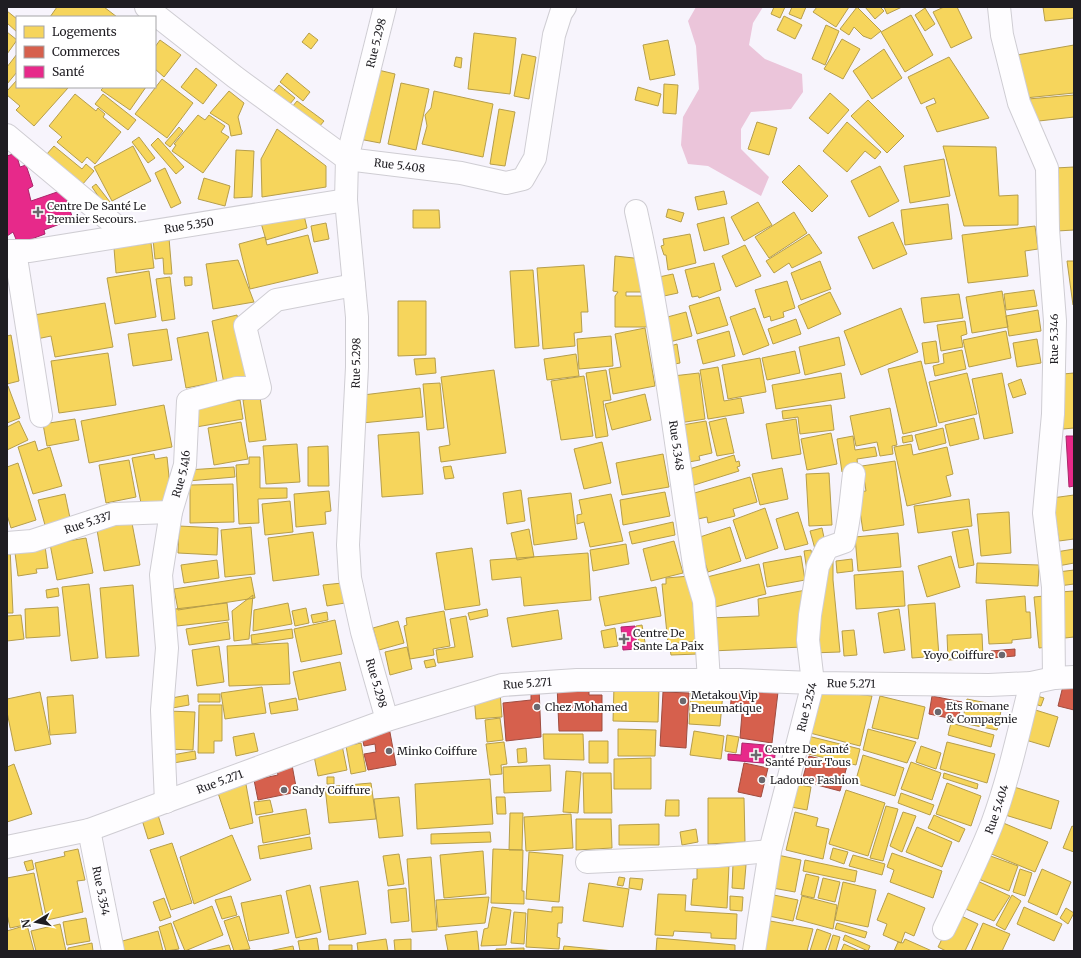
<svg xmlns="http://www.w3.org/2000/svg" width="1081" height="958" font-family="Merriweather,serif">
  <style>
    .forest { fill: #ebc5da }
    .homes { fill: #f6d55c; stroke: #b69e4b }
    .shops { fill: #d6604d; stroke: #9f4c40 }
    .health { fill: #e7298a; stroke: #ab256b }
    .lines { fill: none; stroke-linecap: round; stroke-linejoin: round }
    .minor-casing { stroke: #cfcdd3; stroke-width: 24 }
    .minor { stroke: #fefdff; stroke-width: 22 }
    .poi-dot { fill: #6b686e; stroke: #fff; stroke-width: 1.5 }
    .labels { text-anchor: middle; stroke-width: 4; stroke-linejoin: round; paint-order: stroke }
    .street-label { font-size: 11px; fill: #1f1d22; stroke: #fff }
    .poi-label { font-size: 11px; fill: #1f1d22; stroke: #fff; text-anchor: start }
  </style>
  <rect width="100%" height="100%" fill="#f7f4fc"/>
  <path class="forest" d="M696,7H763L753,23L749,45L765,59L802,74L803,92L791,109L751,112L741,129V149L769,177L761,196L708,166L688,164L681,145L683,117L699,89L696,46L688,21Z"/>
  <path class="homes" d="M57,7H104L117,17H50Z
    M774,7H785L780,18L771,14Z
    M792,7H806L801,19L789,14Z
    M817,7H849L836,27L813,12Z
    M857,7L881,31L871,39L863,36L854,27L849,35L840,29Z
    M865,7H880L884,11L875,19Z
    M884,7H902L887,14Z
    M944,7H957L972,38L951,48L933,12Z
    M1043,7H1074V18L1045,21Z
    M925,8L935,24L925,31L915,15Z
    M7,11L17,19V32L7,23Z
    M911,15L933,55L905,72L881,32Z
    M784,16L802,25L795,39L777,30Z
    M826,25L839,31L825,65L812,59Z
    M7,32L17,40L7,54Z
    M309,33L318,40L311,49L302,42Z
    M474,33L516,38L510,94L468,89Z
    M842,39L860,49L843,79L824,69Z
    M160,40L181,55L164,77L155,69V47Z
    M668,40L675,75L650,80L643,45Z
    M1074,45V93L1025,98L1017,55Z
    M884,49L902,78L872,99L853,71Z
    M17,54V72L7,84V67Z
    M522,54L536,57L529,99L514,96Z
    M456,57L462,58L461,68L454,66Z
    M949,57L989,118L937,132L926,107L936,103L934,98L921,104L908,77Z
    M196,68L217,85L203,104L181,87Z
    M374,69L395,74L380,143L359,139Z
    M287,73L310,92L303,101L280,82Z
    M162,79L193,103L167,138L135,114Z
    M17,80V87L68,88L34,126L16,110L20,106L7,95V91Z
    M401,83L429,89L416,150L388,144Z
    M664,84L678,85L676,114L663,113Z
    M279,85L295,98L289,105L273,92Z
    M104,87H146L130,110L101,90Z
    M638,87L661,94L658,106L635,100Z
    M229,91L244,103L238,117L242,134L231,136L229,125L210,113Z
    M434,91L493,104L483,157L422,144L427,126L425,115L431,108Z
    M830,93L849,110L828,134L809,118Z
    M75,94L96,111L98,108L105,114L103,117L121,132L95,164L87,157L82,163L57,142L62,137L49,126Z
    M103,94L136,120L128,130L95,104Z
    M1074,95V117L1030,122L1028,99Z
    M868,100L904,136L887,153L851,116Z
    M297,101L324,121L319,127L292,107Z
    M499,109L515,112L505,166L490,164Z
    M198,115L205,120L209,115L225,126L221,132L229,137L203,173L172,151L176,145L174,144Z
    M757,122L777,128L769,155L748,149Z
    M847,122L881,152L875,159L865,151L847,172L823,151Z
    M179,127L183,131L170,147L165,143Z
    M277,129L326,166V187L262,197L261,159Z
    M139,137L155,158L148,163L132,142Z
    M158,138L184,167L176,174L151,145Z
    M54,146L82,169L86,164L94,171L82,185L46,155Z
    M133,146L151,181L112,201L94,167Z
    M943,146L996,147L999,196L1018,195V225L964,226Z
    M236,150L254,151L252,197L234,198Z
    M944,159L950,196L910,203L904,166Z
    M799,165L828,196L812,212L782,182Z
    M880,166L899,201L869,217L851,181Z
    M1074,167V230L1057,231L1055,168Z
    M165,168L181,203L171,208L155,173Z
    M204,178L230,186L225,206L198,199Z
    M96,184L110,202L105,206L92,187Z
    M724,191L727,204L698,210L695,197Z
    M758,202L772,225L744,241L731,217Z
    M948,204L952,239L905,245L901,210Z
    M668,209L684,213L681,222L666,217Z
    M413,210H439L440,228H413Z
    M303,211L307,228L266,240L261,223Z
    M794,212L807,233L769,258L755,237Z
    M724,217L729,244L704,251L697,224Z
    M893,222L907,254L873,269L858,237Z
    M326,223L329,239L314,242L311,226Z
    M1035,226L1038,249L1025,251L1028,276L968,283L962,235Z
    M690,234L696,263L668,270L666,255H664L661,246L664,245L663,239Z
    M809,234L822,253L792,268L789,263L774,273L766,261Z
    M308,235L318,273L250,289L239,244L265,237L267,245Z
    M169,238L172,274H164L163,258L155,259L153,239Z
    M151,243L154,268L116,273L114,248Z
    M745,245L761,276L736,287L722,256Z
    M615,256L643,259L641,292H626V296H648L649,327H615V296L618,292L613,291Z
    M238,260L254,302L213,309L206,264Z
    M820,261L831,289L801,300L791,273Z
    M1067,261H1074V305H1073Z
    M714,263L721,290L699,298L698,296L692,297L685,270Z
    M584,265L588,312H581L582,332L574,333L575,346L543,349L537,268Z
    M533,270L539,346L515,348L510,271Z
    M149,271L156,317L115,324L107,278Z
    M673,274L678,293L664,296L659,277Z
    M170,277L175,319L162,321L156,279Z
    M184,277H192V285L185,286Z
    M787,281L795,308L783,312L784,317L771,321L770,316L764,318L755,290Z
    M1034,290L1037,306L1006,310L1004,294Z
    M1002,291L1008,327L972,333L966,297Z
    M830,292L841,314L808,329L798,306Z
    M959,294L963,318L924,323L921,298Z
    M719,297L728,325L697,334L689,306Z
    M398,301H426V355L398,356Z
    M105,303L113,347L55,357L51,336L32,340L28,316Z
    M755,308L769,345L743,355L730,317Z
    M901,308L918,352L861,375L844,331Z
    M1038,310L1041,331L1009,336L1006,316Z
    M686,312L692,336L666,343L660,319Z
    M237,315L250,379L224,384L212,321Z
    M796,319L801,334L773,344L768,329Z
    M965,321L967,334L961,336L963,347L941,351L937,325Z
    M645,328L655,386L613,394L609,369L621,367L615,334Z
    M167,329L172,360L133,366L128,334Z
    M729,331L735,356L703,364L697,340Z
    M1006,331L1011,358L969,367L963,340Z
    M208,332L217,382L186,388L177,338Z
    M11,335L19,381L7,384V336Z
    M611,336L613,366L579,369L577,339Z
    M839,337L845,365L805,375L799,347Z
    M1037,339L1041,363L1017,367L1013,343Z
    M936,341L939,362L925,364L922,343Z
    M677,344L680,363L670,365L667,347Z
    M962,350L966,369L935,376L933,366L944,363L943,354Z
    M795,351L800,373L767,380L762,358Z
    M108,353L116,405L59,413L51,361Z
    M576,354L579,376L547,380L544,359Z
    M435,358L436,373L416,375L414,359Z
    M760,358L766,392L728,399L722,365Z
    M921,361L937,426L903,434L888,369Z
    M718,367L724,401L741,398L744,413L708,419L700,370Z
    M494,370L506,453L441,462L439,447L450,445L441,377Z
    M606,370L611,400L603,401L608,436L596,438L586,373Z
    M699,373L705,419L679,423L673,376Z
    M841,373L845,398L776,409L772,385Z
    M967,373L977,414L939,423L929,382Z
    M1002,373L1013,433L984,439L972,379Z
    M1074,373V428L1063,429V374Z
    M584,376L593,436L561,440L551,381Z
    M1021,379L1026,394L1013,398L1008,384Z
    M440,383L444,428L427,430L423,384Z
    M8,386L20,418L7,423V387Z
    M420,388L423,417L362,423L363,395Z
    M645,394L651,420L612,430L605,404Z
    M260,397L266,440L249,442L243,400Z
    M240,400L243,419L196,427L192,408Z
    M164,405L172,447L89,463L81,421Z
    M831,405L834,430L800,434L798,417L783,419L782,411Z
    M890,408L897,445L892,446L893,454L880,456L877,442L856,446L850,416Z
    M726,418L734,453L717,456L709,422Z
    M974,418L979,439L950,446L945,425Z
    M75,419L79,440L47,446L43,424Z
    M796,419L801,454L772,459L766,424Z
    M19,421L28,440L7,450V427Z
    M706,421L712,453L699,456L700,460L683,463L676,426Z
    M241,422L248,459L214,465L208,428Z
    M943,428L946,443L919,450L915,435Z
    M419,432L423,494L382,497L378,435Z
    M831,433L837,464L807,470L801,439Z
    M912,435L913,441L903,443L902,437Z
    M853,436L855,450L875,447L877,456L857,459L858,469L842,472L837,439Z
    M35,441L38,451L50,447L62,486L33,494L18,447Z
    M602,442L611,483L584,489L574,449Z
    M297,444L300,482L266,484L263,446Z
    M911,444L913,455L947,447L953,474L946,476L951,496L907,506L894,447Z
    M328,446L329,486H308V447Z
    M154,454L155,459L167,457L171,496L161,508H142L132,458Z
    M663,454L669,487L622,495L616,463Z
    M734,455L736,462L739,461L740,466L737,467L739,471L688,487L683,471Z
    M249,457H260V488H287V498L258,499L259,523L239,524L236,465L249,464Z
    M129,460L136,497L106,503L99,465Z
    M895,461L904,525L863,531L857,492L866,491L862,466Z
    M18,463L36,520L11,528L7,515V467Z
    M451,466L454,478L445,479L443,467Z
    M234,467L235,477L188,481L187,470Z
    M782,468L788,499L760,505L752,474Z
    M829,473L832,525L809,526L806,474Z
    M750,477L757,502L733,509L735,516L708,523L707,517L698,519L691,494Z
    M233,484L234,522L190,523V485Z
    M521,490L525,521L507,524L503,493Z
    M329,491L331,511L325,512L326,524L296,527L294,494Z
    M665,492L670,516L623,525L620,500Z
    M571,493L577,539L534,545L528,498Z
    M65,494L70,518L45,525L38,500Z
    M611,494L623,541L590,547L584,522L577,524V515L582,514L579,500Z
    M1074,495V539L1059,541L1052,498Z
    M969,499L972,526L918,533L914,506Z
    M290,501L293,532L265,535L262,504Z
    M765,508L778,548L746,559L733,520Z
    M798,512L808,544L785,550L776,519Z
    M1009,512L1011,553L981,556L977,514Z
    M131,518L140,565L104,571L96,524Z
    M673,522L675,535L632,544L629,532Z
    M179,526L218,528L217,555L178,553Z
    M251,527L255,574L225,577L221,530Z
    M730,527L741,561L708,572L697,538Z
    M822,528L826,547L815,549L810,531Z
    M529,529L534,557L517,560L511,533Z
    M968,529L974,565L959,568L952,532Z
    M313,532L319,575L273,581L268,538Z
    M898,533L901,567L858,571L855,537Z
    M86,538L93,573L57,580L50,544Z
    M674,541L683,573L651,581L643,549Z
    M626,544L629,564L593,571L590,550Z
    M14,545L45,546L48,568L36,569L37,573L18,576Z
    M7,548H10L13,613H7Z
    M472,548L480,605L445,610L436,553Z
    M1074,549V563L1058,566L1056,552Z
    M811,550L814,570L807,571L804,551Z
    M588,553L591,600L524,606L521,577L492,580L490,560Z
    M801,556L805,580L767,587L763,563Z
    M951,556L960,587L927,597L918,566Z
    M833,559V580L840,652L811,653L824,560Z
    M852,559L853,571L837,573L836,561Z
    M217,560L219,578L184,583L181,565Z
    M977,563L1039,565L1038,586L976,583Z
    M759,564L766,594L715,607L707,577Z
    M1074,570V584L1059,586L1058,572Z
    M903,571L905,606L856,609L854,575Z
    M690,576L697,641L668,644L662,584H666V578Z
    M251,577L255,598L178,610L174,589Z
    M342,583L345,603L327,606L323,585Z
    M89,584L98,658L71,661L62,587Z
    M133,585L139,656L106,658L100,588Z
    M656,587L661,616L605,626L599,597Z
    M58,588L59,596L47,598L46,590Z
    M806,590L803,647L711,651L709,618L759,616L758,599Z
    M1074,591V637L1065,638L1060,592Z
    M253,595L249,639L234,641L232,611Z
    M1025,596L1026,612H1030L1031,638L1012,640V643L989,644L986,600Z
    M1044,596L1048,647L1039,648L1034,597Z
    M227,603L229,620L177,626L175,609Z
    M288,603L292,624L253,631L254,610Z
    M935,603L939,656L912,658L908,605Z
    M58,607L60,636L26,638L25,609Z
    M306,608L309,623L295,626L292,611Z
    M487,609L488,616L470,620L468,613Z
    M899,609L905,650L884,653L878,613Z
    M558,610L562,639L512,647L507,618Z
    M444,611L450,646L433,649L434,655L410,659L404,626L407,625L406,618Z
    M327,612L328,620L313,623L311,615Z
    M21,615L24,639L7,641V616Z
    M466,616L473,657L438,663L436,650L455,647L450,619Z
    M335,620L342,654L301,662L294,629Z
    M398,621L404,643L379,650L373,628Z
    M228,622L230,639L189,645L186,629Z
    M642,625L646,648L640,649L636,626Z
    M615,628L618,646L604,648L601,631Z
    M292,629L293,638L252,644L251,635Z
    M854,630L857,655L844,656L842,631Z
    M982,634L983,658L948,660L947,635Z
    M288,643L290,684L229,686L227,646Z
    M219,646L224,682L197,686L192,650Z
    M407,647L412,669L390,675L385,652Z
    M698,647V654L671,655L670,649Z
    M434,659L436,666L426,668L424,661Z
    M340,662L346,690L299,700L293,672Z
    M614,686L659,687L658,722L613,721Z
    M262,687L266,713L225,719L221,693Z
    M691,690L723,693L720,726L689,724Z
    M821,690L872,696L860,746L810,733Z
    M40,692L51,744L15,751L7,712V699Z
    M500,693L502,717L476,719L474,696Z
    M198,694H220V702H198Z
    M73,695L76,733L50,735L47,697Z
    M188,695L189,705L167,709L166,699Z
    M880,696L925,707L918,739L872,728Z
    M1037,696L1044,698L1041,706L1035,704Z
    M296,698L298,710L271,714L269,703Z
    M967,699L1002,706L997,730L962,723Z
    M199,705H222V741H214V753H198Z
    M1029,708L1058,717L1049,747L1019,738Z
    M167,711L195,712L193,750L166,749Z
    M500,718L503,740L487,742L485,720Z
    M951,723L994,735L991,747L948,735Z
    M618,729L656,730L655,756H618Z
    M868,729L916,742L907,763L863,750Z
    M694,731L724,736L721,759L690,755Z
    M254,733L258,751L236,756L233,737Z
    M543,734H583L584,760L544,759Z
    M727,735L739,737L736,753L725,751Z
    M808,736L860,749L856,765L804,753Z
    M589,741H608V763H589Z
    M504,742L507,764L501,765L502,774L490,775L486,744Z
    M947,742L995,754L987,783L940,769Z
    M361,743L366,771L351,774L346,746Z
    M342,745L347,770L318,776L313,751Z
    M921,746L941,753L936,769L916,762Z
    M526,748L527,762L518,763L517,749Z
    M195,751L196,759L168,764L166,756Z
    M863,755L904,768L895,796L855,783Z
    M651,758V789H614V759Z
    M911,762L941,773L932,800L901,789Z
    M14,764L32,814L7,822V767Z
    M550,765L551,791L504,793L503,767Z
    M566,771L581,772L578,813L563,812Z
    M583,773H611L612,813H584Z
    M944,773L978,784L977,789L943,778Z
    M327,777H334V784H327Z
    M245,779L253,823L230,829L216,787Z
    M490,779L493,824L417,829L415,784Z
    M371,783L376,819L329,823L325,787Z
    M789,783L811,787L807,810L786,806Z
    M947,783L981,796L971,826L936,814Z
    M1011,786L1059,801L1051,829L1002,814Z
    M846,790L885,803L868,856L829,844Z
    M901,793L934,805L930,815L898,803Z
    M399,797L403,836L379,838L374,799Z
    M496,797H505L506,814H497Z
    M708,798H744L745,842L708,844Z
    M270,800L273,812L256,815L254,802Z
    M666,800H679V816H665Z
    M886,806L898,809L883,861L870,858Z
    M306,809L310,834L263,843L259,817Z
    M795,812L818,818L816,826L829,829L823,859L786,850Z
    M903,812L916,816L902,852L890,846Z
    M510,813H523L522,850H509Z
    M571,814L573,848L526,851L524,817Z
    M158,815L164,834L148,839L142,820Z
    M934,815L965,829L959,842L928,828Z
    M576,819H611L612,848L576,850Z
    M1001,822L1048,842L1035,872L989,853Z
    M659,824V845H619V825Z
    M1072,826L1074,827V852L1063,848Z
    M917,827L952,842L942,867L906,852Z
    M696,829L698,842L682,845L680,832Z
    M490,832L491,842L431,844V834Z
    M232,835L251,880L194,904L180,857Z
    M310,837L312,849L260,859L258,846Z
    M172,843L192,903L171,910L150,850Z
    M833,848L848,852L844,864L830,859Z
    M78,849L85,880L77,881L83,912L47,920L35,863L65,856L64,852Z
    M493,849L523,850L522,891H524V904L491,903Z
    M483,851L486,894L444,898L440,855Z
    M529,852L563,855L559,902L526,899Z
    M892,853L942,871L933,898L890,882L894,870L887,867Z
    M399,854L404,884L388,886L383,856Z
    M773,854L801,860L795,892L767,887Z
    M985,854L1018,866L1009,891L976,878Z
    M853,855L885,864L882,875L849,866Z
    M431,857L437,930L412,932L407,859Z
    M32,860L34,869L27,871L24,862Z
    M805,860L857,871L855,882L803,871Z
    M697,862L729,865L727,908L691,905L693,879H697Z
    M733,864L746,865L744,889L732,888Z
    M1020,869L1032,873L1025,896L1013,892Z
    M1042,869L1071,882L1057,915L1028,902Z
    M34,873L44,921L10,928L7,914V878Z
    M806,874L819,877L814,898L801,895Z
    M619,877L625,878L623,886L617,885Z
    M630,878L643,879L641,890L629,888Z
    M823,878L840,882L835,902L818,898Z
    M973,879L1010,896L994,921L961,907Z
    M358,881L366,934L329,940L320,887Z
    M843,882L876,890L868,927L835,920Z
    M589,883L629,889L623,927L583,921Z
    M310,885L321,932L296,938L286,891Z
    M406,888L409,921L391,923L388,890Z
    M888,893L925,908L914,936L905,932L901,943L883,935L887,924L877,920Z
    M658,894L686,895L685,911L737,914L736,939L711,938V933L674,931L673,936L655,935Z
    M769,894L798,900L793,921L764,915Z
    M281,895L289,933L249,941L241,903Z
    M1012,895L1021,901L1005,930L996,925Z
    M231,896L237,915L222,919L215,900Z
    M730,896L743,897L742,911L730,910Z
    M802,896L837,905L833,929L796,919Z
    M489,897L485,923L438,927L436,900Z
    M164,898L171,917L160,921L153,902Z
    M212,906L223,935L185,951L173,922Z
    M492,907L511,910L506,945L481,946L484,929L488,928Z
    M552,907H563L562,923H558L557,937L560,938L559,949L526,947L528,909L552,912Z
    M1024,907L1062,924L1054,941L1017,924Z
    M1066,908L1074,913L1068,924L1060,918Z
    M514,912L526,913L524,944L511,943Z
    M955,913L978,924L965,951H946L938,947Z
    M239,916L250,949L234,951L224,921Z
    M86,918L90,941L67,945L63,922Z
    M765,920L813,929L807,951H769L759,949Z
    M171,923L179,949L166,951L159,927Z
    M837,923L867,932L865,938L835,929Z
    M983,923L1010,934L1002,951H971Z
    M60,924L66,951H36L31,931Z
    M27,925L34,951H7V931Z
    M817,929L831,934L825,951H810Z
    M158,931L163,951H114L112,944Z
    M477,931L479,951H448L445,935Z
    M833,935L840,937L836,951H828Z
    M845,935L870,946L868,951L843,940Z
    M317,938L319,951H300L298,941Z
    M657,938L735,945V951H656Z
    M386,939L388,951H358L357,943Z
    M411,939V951H395L394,940Z
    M905,939L932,951H894L898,942L903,943Z
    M92,943L93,951H68V948Z
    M844,944L860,951H841Z
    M229,945L231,951H204Z
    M329,945H352V951H329Z
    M293,946L294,951H269Z
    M564,946L614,951H563Z
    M524,948V951H496V949Z"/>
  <path class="shops" d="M1015,649V656L991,658V651Z
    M589,683V695H602V731H559L557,685Z
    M1072,684L1074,685V710L1058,706L1063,686L1071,689Z
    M531,687H539L541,737L506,741L503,703L531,700Z
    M732,689L778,692L772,743L740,738L742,713L730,712Z
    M663,692L689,693L686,748L660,746Z
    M932,696L962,702L958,720L929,714Z
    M389,727L396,765L368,770L364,754L376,752L375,744L364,746L361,732Z
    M809,756L847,766L840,791L802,781Z
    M744,763L768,768L761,797L738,792Z
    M292,765L297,792L258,800L254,780L278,775L276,768Z"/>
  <path class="health" d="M16,153L20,167L26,165L33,186L28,189L31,201L63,190L73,219L44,230L45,234L18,244L13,232L7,236V156Z
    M1066,436H1074V486L1069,487Z
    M635,626L637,649L623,650L621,627Z
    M742,743L776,746L774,764L728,760V754L741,755Z"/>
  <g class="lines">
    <defs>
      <g id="minor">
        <path id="s1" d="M146,7L235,77L347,159L461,173L506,183L523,179L535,158L554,35L561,13L565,7"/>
        <path id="s2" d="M385,7L347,159L346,200L357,317V367L348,545L350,578L362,632L387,720"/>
        <path d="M999,7L1002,35L1019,103L1047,168L1048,229L1055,321L1053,414L1044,513L1053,587L1054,678"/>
        <path d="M7,135L127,235"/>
        <path id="s3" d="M636,211C663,330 676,451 695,571L704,601L709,681"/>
        <path id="s4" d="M7,251H30L346,200"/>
        <path d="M15,251L41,416"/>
        <path id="s5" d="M7,543L32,541L114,514L171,512"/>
        <path id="s6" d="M166,802L162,710L167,648L161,575L171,512L185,465L188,401L237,388H260L245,326L276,300L354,285"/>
        <path id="s7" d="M89,830L113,951"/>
        <path id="s8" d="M7,847L89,830L387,720L502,685L577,680H739L813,683L989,685L1031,683L1054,678L1074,677"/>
        <path d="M587,862L717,856L770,851"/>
        <path id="s9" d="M944,929C961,894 978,860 992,824C1009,778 1019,730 1031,683"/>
        <path id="s10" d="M754,951L770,851L813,683L808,640L810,615L818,566L827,548L844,542C850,520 851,497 854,474"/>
      </g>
    </defs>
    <use href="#minor" class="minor-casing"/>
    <use href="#minor" class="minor"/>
  </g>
  <g class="poi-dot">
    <path d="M36 206h4v4h4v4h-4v4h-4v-4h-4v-4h4z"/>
    <path d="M622 633h4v4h4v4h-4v4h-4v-4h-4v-4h4z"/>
    <circle cx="1002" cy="655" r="4"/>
    <circle cx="683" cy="701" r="4"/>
    <circle cx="537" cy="707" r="4"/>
    <circle cx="938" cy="712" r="4"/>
    <circle cx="389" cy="751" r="4"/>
    <path d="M754 749h4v4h4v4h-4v4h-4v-4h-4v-4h4z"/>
    <circle cx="762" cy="780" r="4"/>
    <circle cx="284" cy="790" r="4"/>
  </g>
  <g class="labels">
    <g class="street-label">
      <text transform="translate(376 43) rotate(-76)" y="4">Rue 5.298</text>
      <text dy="4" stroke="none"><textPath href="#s1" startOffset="305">Rue 5.408</textPath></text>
      <text dy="4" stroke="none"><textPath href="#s4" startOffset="184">Rue 5.350</textPath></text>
      <text transform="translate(1054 339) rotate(-90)" y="4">Rue 5.346</text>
      <text transform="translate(356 363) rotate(-89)" y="4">Rue 5.298</text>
      <text dy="4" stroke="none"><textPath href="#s3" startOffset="238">Rue 5.348</textPath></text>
      <text dy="4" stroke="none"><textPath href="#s6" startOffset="331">Rue 5.416</textPath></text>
      <text dy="4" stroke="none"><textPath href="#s5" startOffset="84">Rue 5.337</textPath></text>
      <text dy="4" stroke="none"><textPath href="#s8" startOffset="871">Rue 5.271</textPath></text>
      <text dy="4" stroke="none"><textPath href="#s2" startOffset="685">Rue 5.298</textPath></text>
      <text dy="4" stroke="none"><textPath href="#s8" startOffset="547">Rue 5.271</textPath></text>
      <text dy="4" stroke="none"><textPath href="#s10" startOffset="250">Rue 5.254</textPath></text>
      <text dy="4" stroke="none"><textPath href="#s8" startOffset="223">Rue 5.271</textPath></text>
      <text dy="4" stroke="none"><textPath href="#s9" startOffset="131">Rue 5.404</textPath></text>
      <text dy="4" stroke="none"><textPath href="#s7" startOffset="62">Rue 5.354</textPath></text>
    </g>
    <g class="poi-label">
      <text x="47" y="210">Centre De Santé Le<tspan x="47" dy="13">Premier Secours.</tspan></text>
      <text x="633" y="637">Centre De<tspan x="633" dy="13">Sante La Paix</tspan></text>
      <text x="994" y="659" text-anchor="end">Yoyo Coiffure</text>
      <text x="691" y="699">Metakou Vip<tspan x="691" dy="13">Pneumatique</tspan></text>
      <text x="946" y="710">Ets Romane<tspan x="946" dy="13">&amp; Compagnie</tspan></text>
      <text x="545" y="711">Chez Mohamed</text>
      <text x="765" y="753">Centre De Santé<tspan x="765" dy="13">Santé Pour Tous</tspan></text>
      <text x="397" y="755">Minko Coiffure</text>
      <text x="770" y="784">Ladouce Fashion</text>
      <text x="292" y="794">Sandy Coiffure</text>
    </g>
  </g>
  <rect width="1081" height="958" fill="none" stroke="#1f1d22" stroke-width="16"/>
  <rect x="16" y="16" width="140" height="72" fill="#ffffff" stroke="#a5a5a7"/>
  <rect x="24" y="26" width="20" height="12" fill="#f6d55c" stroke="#a5a5a7"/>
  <text x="52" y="36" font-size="12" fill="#1f1d22">Logements</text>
  <rect x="24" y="46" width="20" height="12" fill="#d6604d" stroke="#a5a5a7"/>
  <text x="52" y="56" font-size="12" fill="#1f1d22">Commerces</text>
  <rect x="24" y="66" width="20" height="12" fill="#e7298a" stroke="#a5a5a7"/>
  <text x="52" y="76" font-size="12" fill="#1f1d22">Santé</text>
  <g transform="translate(36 922) rotate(260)" stroke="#ffffff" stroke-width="3" paint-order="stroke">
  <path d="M0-3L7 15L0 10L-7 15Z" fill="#1f1d22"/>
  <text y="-6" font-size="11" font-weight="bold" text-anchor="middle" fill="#1f1d22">N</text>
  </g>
</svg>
